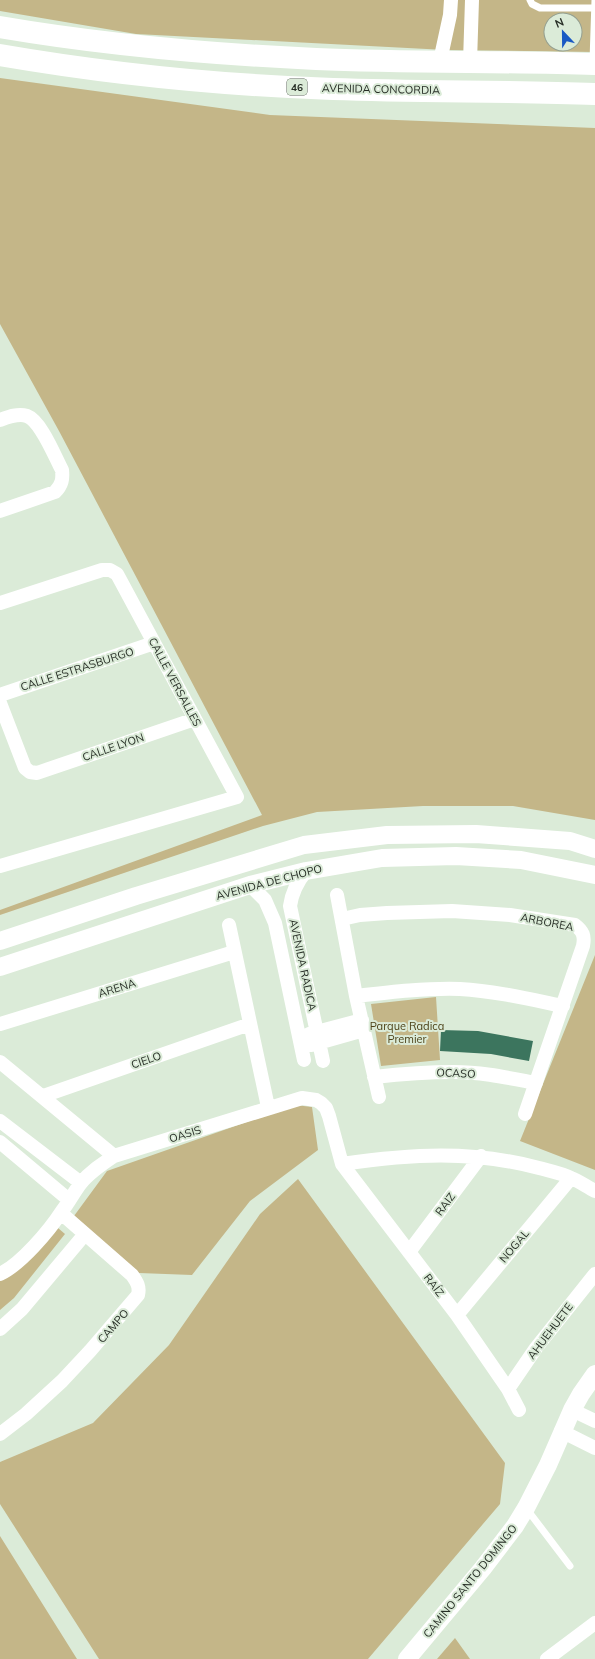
<svg xmlns="http://www.w3.org/2000/svg" width="595" height="1659" font-family="Mulish,sans-serif">
  <style>
    .green { fill: #c4b688; fill-rule: evenodd }
    .building { fill: #3c755e }
    .lines { fill: none; stroke-linecap: round; stroke-linejoin: round }
    .service { stroke: #fff; stroke-width: 7 }
    .minor { stroke: #fff; stroke-width: 14 }
    .tertiary { stroke: #fff; stroke-width: 18 }
    .primary { stroke: #fff; stroke-width: 22 }
    .labels { text-anchor: middle; stroke-width: 4; stroke-linejoin: round; paint-order: stroke }
    .shield { fill: #dbebd8; stroke: #5d675b; stroke-width: 1 }
    .shield-label { font-size: 10px; font-weight: bold; fill: #272e26 }
    .street-label { font-size: 11px; fill: #272e26; stroke: #dbebd8 }
    .park-label { font-size: 11px; fill: #4d4219; stroke: #dbebd8 }
  </style>
  <rect width="100%" height="100%" fill="#dbebd8"/>
  <path class="green" d="M0,0H595V52L446,50L136,34L0,11ZM551,20H575V44H551Z
    M0,78L270,115L595,128V820L513,806H423L317,812L263,826L0,915V910L262,815L59,431L0,324Z
    M595,955V1170L520,1141Z
    M436,997L440,1060L381,1066L371,1004Z
    M295,1105L312,1107L318,1150L250,1201L192,1275L139,1273L74,1216L107,1171Z
    M298,1179L505,1463L500,1504L368,1659H99L0,1504V1462L93,1423L169,1345L260,1214Z
    M58,1228L65,1234L14,1298L0,1310V1281C24,1270 40,1248 58,1228Z
    M0,1536L77,1659H0Z
    M455,1638L470,1659H437Z"/>
  <path class="building" d="M441,1030L478,1031L533,1041L529,1061L491,1054L440,1051Z"/>
  <g class="lines">
    <path class="service" d="M530,0L532,4L540,8H595
      M593,61L595,0
      M526,1508L570,1566"/>
    <path class="minor" d="M440,61L450,15L451,0
      M470,62L472,0
      M0,420C8,417 18,413 27,416C41,421 55,457 62,470C63,479 62,485 55,492L0,511
      M0,603L102,570H110L117,574L237,797L0,866
      M0,695L154,643
      M0,703L25,768L30,772L37,773L195,719
      M306,871C297,882 292,892 290,906L323,1061
      M250,885L265,900L275,923L304,1060
      M337,895L356,996L379,1097
      M342,919L360,915L387,913L452,911L510,915L575,925C583,931 585,936 583,946L525,1114
      M229,925L268,1107
      M356,996C391,992 425,988 460,989C495,991 529,999 563,1006
      M0,1024L234,952
      M309,1034L362,1020
      M311,1045L364,1030
      M0,1062L114,1156
      M374,1077C401,1074 427,1072 454,1072C482,1072 509,1078 536,1083
      M43,1096L250,1024
      M0,1121L81,1183
      M0,1142L69,1200
      M342,1164C411,1154 471,1150 539,1168C550,1171 561,1173 571,1178C579,1181 587,1187 595,1191
      M409,1252L481,1156
      M0,1274C21,1264 49,1231 62,1211C69,1202 74,1192 81,1183C90,1172 102,1164 114,1156L302,1098L316,1100L321,1103L326,1108L329,1116L342,1164L457,1315L508,1389L519,1410
      M457,1315L571,1178
      M0,1329L22,1309L85,1234
      M508,1389L536,1348L595,1274
      M572,1410L595,1421
      M561,1431L595,1448
      M0,1434L26,1414L62,1381L90,1351L138,1295C140,1287 137,1282 132,1275L61,1213
      M547,1659L595,1623"/>
    <path class="tertiary" d="M0,941L136,896L304,845L387,835L476,834L570,841L595,849
      M0,967L250,885L306,871L382,858L456,856L521,860L595,875
      M407,1659L483,1568L515,1526L526,1508L548,1465L572,1410L581,1394L595,1374"/>
    <path class="primary" d="M0,27C105,45 210,54 316,59C409,63 502,61 595,64
      M0,55C110,74 221,85 333,89C420,92 508,91 595,94"/>
  </g>
  <g class="labels">
    <rect class="shield" x="287" y="79" width="20" height="16" rx="3"/>
    <g class="shield-label">
      <text x="297" y="91">46</text>
    </g>
    <g class="street-label">
      <text transform="translate(381 89) rotate(1)" y="4">AVENIDA CONCORDIA</text>
      <text transform="translate(77 669) rotate(-18)" y="4">CALLE ESTRASBURGO</text>
      <text transform="translate(175 682) rotate(62)" y="4">CALLE VERSALLES</text>
      <text transform="translate(113 747) rotate(-19)" y="4">CALLE LYON</text>
      <text transform="translate(269 882) rotate(-15)" y="4">AVENIDA DE CHOPO</text>
      <text transform="translate(547 922) rotate(11)" y="4">ARBOREA</text>
      <text transform="translate(303 965) rotate(78)" y="4">AVENIDA RADICA</text>
      <text transform="translate(117 988) rotate(-17)" y="4">ARENA</text>
      <text transform="translate(146 1060) rotate(-19)" y="4">CIELO</text>
      <text transform="translate(456 1073) rotate(2)" y="4">OCASO</text>
      <text transform="translate(185 1134) rotate(-17)" y="4">OASIS</text>
      <text transform="translate(445 1204) rotate(-53)" y="4">RAIZ</text>
      <text transform="translate(514 1246) rotate(-50)" y="4">NOGAL</text>
      <text transform="translate(434 1285) rotate(53)" y="4">RAÍZ</text>
      <text transform="translate(113 1326) rotate(-49)" y="4">CAMPO</text>
      <text transform="translate(550 1331) rotate(-53)" y="4">AHUEHUETE</text>
      <text transform="translate(470 1581) rotate(-51)" y="4">CAMINO SANTO DOMINGO</text>
    </g>
    <g class="park-label">
      <text x="407" y="1030">Parque Radica<tspan x="407" dy="13">Premier</tspan></text>
    </g>
  </g>
  <g transform="translate(563 32) rotate(338)"><circle r="19" fill="#dbebd8" stroke="#939f91"/>
  <path d="M0-3L7 15L0 10L-7 15Z" fill="#1959c4"/>
  <text y="-6" font-size="11" font-weight="bold" text-anchor="middle" fill="#272e26">N</text>
  </g>
</svg>
